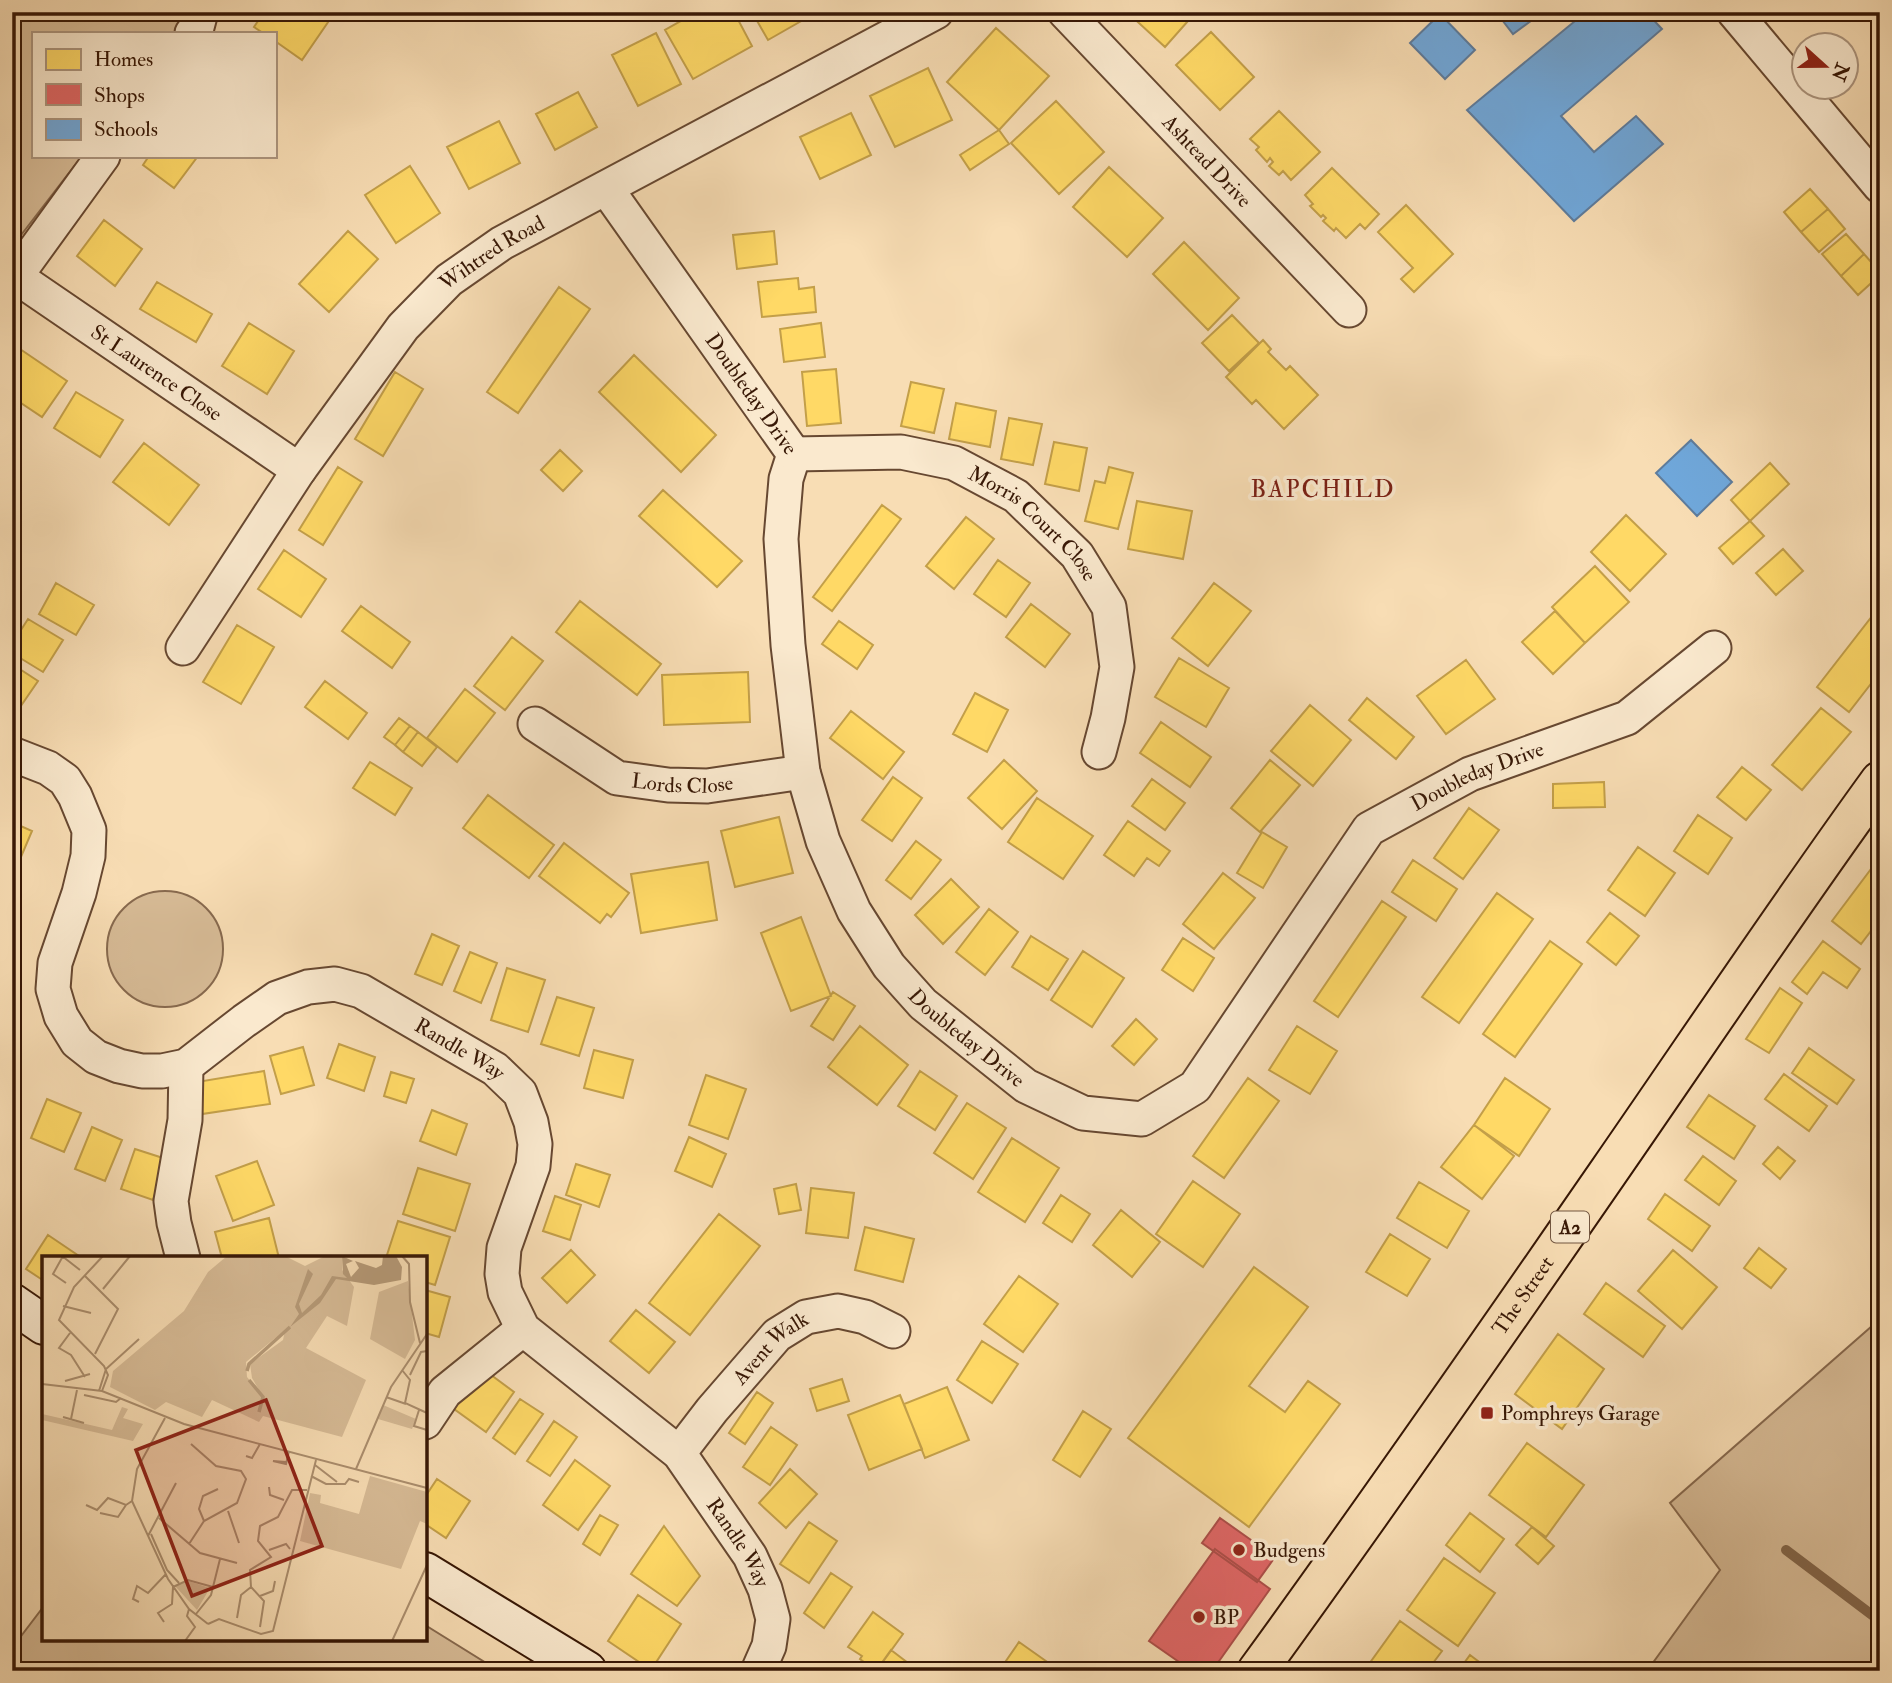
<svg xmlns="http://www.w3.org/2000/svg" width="1892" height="1683" font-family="'IM FELL Double Pica',serif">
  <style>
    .green { fill: #d7bb96; stroke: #87694e; stroke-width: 2 }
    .homes { fill: #ffd966; stroke: #c39f49; stroke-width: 2 }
    .shops { fill: #e06666; stroke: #ad4e49; stroke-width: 2 }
    .schools { fill: #6fa8dc; stroke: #5e7c9c; stroke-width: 2 }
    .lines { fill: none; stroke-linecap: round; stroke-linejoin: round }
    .stream { stroke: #83664a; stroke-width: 10 }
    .street-casing { stroke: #674831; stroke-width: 37 }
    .secondary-casing { stroke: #371705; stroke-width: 42 }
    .primary-casing { stroke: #371705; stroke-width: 42 }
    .street { stroke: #fae9ce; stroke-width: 33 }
    .secondary { stroke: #fae9ce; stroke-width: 38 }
    .primary { stroke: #f8ddb4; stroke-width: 38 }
    .poi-dot { fill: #8f2418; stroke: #fae9ce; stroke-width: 2.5 }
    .labels { text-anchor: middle; stroke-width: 7; stroke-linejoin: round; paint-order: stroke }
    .shield { fill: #fae9ce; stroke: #725641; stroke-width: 2 }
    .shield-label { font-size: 19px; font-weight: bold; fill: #371705 }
    .street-label { font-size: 21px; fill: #371705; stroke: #fae9ce }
    .poi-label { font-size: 21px; fill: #371705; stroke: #fae9ce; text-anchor: start }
    .quarter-label { font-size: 24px; letter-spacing: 2px; fill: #7a1f14; stroke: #fae9ce }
    .inset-river { fill: none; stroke: #b69a78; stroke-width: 3.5 }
    .inset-road { fill: none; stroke: #ab8e6e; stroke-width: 2 }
    .view { fill: #8f2418; fill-opacity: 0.15; stroke: #8f2418; stroke-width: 3.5 }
    .inset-edge { fill: none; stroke: #371705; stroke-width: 3.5 }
  </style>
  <rect width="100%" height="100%" fill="#f8ddb4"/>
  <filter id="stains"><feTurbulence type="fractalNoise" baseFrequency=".00286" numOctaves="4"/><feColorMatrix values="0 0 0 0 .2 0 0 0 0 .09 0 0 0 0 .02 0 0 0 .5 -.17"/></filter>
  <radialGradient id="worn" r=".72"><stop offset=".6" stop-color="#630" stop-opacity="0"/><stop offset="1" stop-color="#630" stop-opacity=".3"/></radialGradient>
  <path class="green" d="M12,12H187L177,33H33V156H82L18,239H12Z
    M107 949a58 58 0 1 1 116 0a58 58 0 1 1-116 0Z
    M1880,1319V1671H1647L1720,1570L1670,1503Z
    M44,1606V1639H425V1625L499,1671H12V1648Z"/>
  <path class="homes" d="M264,12H335L302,60L275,41V33H263L254,27Z
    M697,12H734L752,46L693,79L665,30Z
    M752,12H817L768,40Z
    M1127,12H1196L1165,47Z
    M996,28L1049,76L999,130L947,82Z
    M1211,32L1254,77L1220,110L1176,65Z
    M656,33L681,84L638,106L612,55Z
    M928,68L952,120L895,147L870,96Z
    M578,92L597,127L555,150L536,114Z
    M1056,101L1104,152L1059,194L1011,143Z
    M1279,111L1320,152L1291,180L1283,171L1279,175L1269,166L1273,162L1270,158L1267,162L1256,150L1259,147L1250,139Z
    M851,113L871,155L820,179L800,137Z
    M499,121L520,163L469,189L447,147Z
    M999,130L1009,144L970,170L960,155Z
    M149,156H198L174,188L143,165Z
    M410,166L440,213L396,243L365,195Z
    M1109,167L1163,218L1127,257L1073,207Z
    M1332,168L1379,214L1365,229L1360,224L1346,238L1336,228L1334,231L1323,221L1326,218L1323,215L1321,217L1310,206L1313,204L1305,195Z
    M1810,189L1828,209L1801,232L1784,212Z
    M1406,205L1453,254L1414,292L1401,279L1413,268L1378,232Z
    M1828,209L1845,229L1819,252L1801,232Z
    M104,220L142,249L115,286L77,256Z
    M348,231L378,259L329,312L299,284Z
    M774,231L777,264L737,269L733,235Z
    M1846,234L1864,254L1841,276L1822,254Z
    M1184,242L1239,298L1208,330L1153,274Z
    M1864,254L1880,272V275L1858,295L1841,276Z
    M798,278L799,289L814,287L816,312L762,317L758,282Z
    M157,282L212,314L196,342L140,309Z
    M559,287L590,309L518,413L487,392Z
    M1232,315L1259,343L1229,371L1202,343Z
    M249,323L294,351L267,394L222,366Z
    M821,323L825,357L784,362L780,329Z
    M1263,340L1271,349L1268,352L1286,370L1290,366L1318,395L1284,429L1256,400L1252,404L1226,377Z
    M20,349L67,381L42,417L12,397V361Z
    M634,355L716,435L681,472L599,392Z
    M836,369L841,423L807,426L802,372Z
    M395,372L423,389L383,456L355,439Z
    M911,382L944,389L934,433L901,426Z
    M76,392L123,420L100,457L54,428Z
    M956,403L996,411L990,447L949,439Z
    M1009,418L1042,424L1033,465L1001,459Z
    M1054,442L1087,448L1079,491L1045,484Z
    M144,443L199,485L169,525L113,482Z
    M560,450L582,471L563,491L541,470Z
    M1770,463L1789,484L1750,521L1731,500Z
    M338,467L362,482L323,545L299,530Z
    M1109,467L1133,473L1118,529L1085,521L1095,481L1105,483Z
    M663,490L742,561L717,587L639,516Z
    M1137,501L1192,511L1183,559L1128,549Z
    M882,505L901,519L832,611L813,597Z
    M1626,515L1666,554L1630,591L1591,552Z
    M966,517L994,539L954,589L926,566Z
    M1750,521L1764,536L1733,564L1719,548Z
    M1783,549L1803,571L1776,595L1756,573Z
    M284,550L326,579L301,617L258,589Z
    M998,560L1030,583L1006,617L974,594Z
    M1595,566L1629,602L1585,643L1552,607Z
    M56,583L94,605L76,635L39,614Z
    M1214,583L1251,611L1208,666L1172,638Z
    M580,601L661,664L637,695L556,632Z
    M1031,604L1070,634L1045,667L1006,637Z
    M361,606L410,642L392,668L342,631Z
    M1880,606V672L1849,712L1817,687Z
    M1555,611L1585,643L1553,674L1522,642Z
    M28,619L63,640L43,672L12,653V644Z
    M839,621L873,645L857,669L822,644Z
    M237,625L274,647L241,704L203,682Z
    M512,637L543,661L505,710L474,686Z
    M1179,658L1229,688L1206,727L1155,697Z
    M1466,660L1495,699L1446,734L1417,696Z
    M12,664L38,681L14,716L12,715Z
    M748,672L750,722L664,725L662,675Z
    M325,681L367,713L348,739L305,707Z
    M465,689L495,713L457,762L427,738Z
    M975,693L1008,710L987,752L953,734Z
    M1367,698L1414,737L1396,759L1349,720Z
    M1310,705L1351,740L1313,786L1271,751Z
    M1821,708L1851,732L1802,790L1772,765Z
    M851,711L904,752L883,779L830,738Z
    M399,718L410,726L395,745L384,737Z
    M1161,722L1211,757L1190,787L1140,753Z
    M410,726L418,732L403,752L395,745Z
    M418,732L437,747L422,766L403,752Z
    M1004,760L1037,791L1002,829L968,798Z
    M1270,760L1300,785L1260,832L1231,808Z
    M370,762L412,788L395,815L353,788Z
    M1742,767L1771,790L1746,820L1717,797Z
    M893,777L922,798L892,841L862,820Z
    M1152,779L1185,803L1165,830L1132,806Z
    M1604,782L1605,807L1553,808V784Z
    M488,795L554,845L529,878L463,828Z
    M1037,798L1093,836L1063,879L1008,842Z
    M1469,808L1499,830L1463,879L1434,858Z
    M12,815L19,818L16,824L32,831L12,878Z
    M1698,815L1732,838L1708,874L1674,851Z
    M779,817L793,873L735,887L721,831Z
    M1128,821L1170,851L1159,866L1147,858L1134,876L1104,855Z
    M1262,832L1287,847L1263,888L1237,873Z
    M916,841L941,860L911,899L886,880Z
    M564,843L629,893L611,917L607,914L600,923L539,876Z
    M1638,847L1675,873L1645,916L1608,890Z
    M1880,857V919L1861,944L1832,921Z
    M1413,860L1457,889L1436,921L1392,892Z
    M708,862L717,920L641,933L631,874Z
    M1223,873L1255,898L1214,949L1183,924Z
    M951,879L979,907L943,944L915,915Z
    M1497,893L1533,919L1459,1023L1422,997Z
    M12,897L19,900L12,917Z
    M1382,901L1406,917L1338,1017L1314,1001Z
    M989,909L1018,932L985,975L956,952Z
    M1610,913L1639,936L1616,965L1587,942Z
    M801,917L831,996L791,1011L761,933Z
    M432,934L459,946L442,985L415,974Z
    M1031,936L1068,959L1048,990L1012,967Z
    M1183,938L1214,958L1193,991L1162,970Z
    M1550,941L1582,964L1515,1057L1483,1034Z
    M1823,941L1860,969L1847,988L1823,972L1807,994L1792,982Z
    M1083,951L1124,978L1092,1027L1051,1000Z
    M470,952L497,963L481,1003L454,991Z
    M507,968L545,980L528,1032L491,1020Z
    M1780,988L1802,1003L1769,1053L1746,1039Z
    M833,992L855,1006L833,1040L811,1026Z
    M557,997L594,1008L579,1056L541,1044Z
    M1136,1019L1157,1039L1134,1065L1112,1046Z
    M860,1026L908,1065L877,1105L828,1067Z
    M1297,1026L1337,1051L1310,1094L1269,1070Z
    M339,1044L375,1057L364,1091L327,1078Z
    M303,1047L314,1085L281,1094L270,1056Z
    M1809,1048L1854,1080L1837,1104L1792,1073Z
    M594,1050L633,1060L623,1098L584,1088Z
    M264,1071L270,1104L202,1114L197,1082Z
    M920,1071L957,1096L935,1130L898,1106Z
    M391,1072L414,1079L406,1103L384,1096Z
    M1784,1074L1827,1106L1809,1131L1765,1099Z
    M706,1075L746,1089L728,1139L689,1125Z
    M1248,1078L1279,1101L1224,1178L1193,1156Z
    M1505,1078L1550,1109L1519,1156L1474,1125Z
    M1709,1095L1755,1126L1734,1159L1687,1127Z
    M47,1099L81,1113L64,1152L31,1138Z
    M967,1103L1006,1128L973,1179L934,1153Z
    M432,1110L467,1124L456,1155L420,1141Z
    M1474,1125L1514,1156L1482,1199L1441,1167Z
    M92,1127L122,1140L105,1181L75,1169Z
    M689,1137L726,1154L712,1187L675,1171Z
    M1012,1138L1059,1168L1025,1222L978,1192Z
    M1778,1147L1795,1161L1780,1179L1763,1164Z
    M135,1149L166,1159L153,1200L121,1189Z
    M1703,1156L1736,1181L1719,1205L1685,1180Z
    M257,1161L274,1205L233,1221L216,1176Z
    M576,1164L610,1175L599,1207L566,1195Z
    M418,1168L470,1184L455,1231L403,1214Z
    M1193,1181L1240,1214L1203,1267L1156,1234Z
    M1419,1182L1469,1211L1447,1248L1397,1218Z
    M796,1184L801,1210L779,1214L774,1189Z
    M811,1188L854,1193L848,1238L806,1233Z
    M1665,1194L1710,1226L1692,1251L1648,1219Z
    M1061,1195L1090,1214L1072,1242L1043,1223Z
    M555,1196L581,1205L570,1240L543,1231Z
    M1121,1210L1160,1242L1132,1277L1093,1245Z
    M719,1214L760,1246L690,1335L649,1303Z
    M269,1218L279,1258H222L215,1232Z
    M398,1221L450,1237L435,1285L425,1282V1258H386Z
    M865,1227L914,1239L903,1282L855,1270Z
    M1390,1234L1430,1259L1407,1296L1366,1272Z
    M48,1235L82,1258H44V1281L26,1269Z
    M1759,1248L1786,1269L1771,1288L1744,1268Z
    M571,1250L595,1275L567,1303L542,1278Z
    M1673,1250L1717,1287L1682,1329L1638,1291Z
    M1254,1267L1308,1307L1249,1386L1285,1412L1308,1381L1340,1404L1249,1527L1128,1438Z
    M1019,1276L1058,1304L1023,1352L984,1324Z
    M1606,1283L1665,1326L1643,1357L1584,1314Z
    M425,1290L450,1297L439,1337L425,1333Z
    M636,1310L675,1342L649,1373L610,1341Z
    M1558,1334L1604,1369L1562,1429L1515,1394Z
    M982,1341L1018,1364L992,1403L957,1380Z
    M483,1369L514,1392L486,1432L454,1409Z
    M842,1379L849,1401L817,1411L810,1389Z
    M947,1387L969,1440L925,1458L904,1404Z
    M757,1392L773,1403L745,1444L729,1433Z
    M900,1395L922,1449L869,1470L848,1415Z
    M520,1399L543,1414L515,1454L493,1438Z
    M1083,1411L1111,1429L1080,1477L1053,1460Z
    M554,1421L577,1437L550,1476L527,1461Z
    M771,1427L797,1445L770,1485L743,1467Z
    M1527,1443L1584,1485L1546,1537L1489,1495Z
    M575,1460L610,1486L578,1530L543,1505Z
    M790,1469L817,1494L786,1528L759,1503Z
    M437,1479L470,1501L446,1538L425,1524V1497Z
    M1470,1513L1504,1539L1480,1572L1446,1545Z
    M600,1515L618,1525L600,1555L583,1544Z
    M809,1522L837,1541L809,1583L780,1564Z
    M664,1526L700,1576L677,1606L631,1574Z
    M1532,1527L1554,1546L1538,1564L1516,1545Z
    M1444,1558L1495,1593L1458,1646L1407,1610Z
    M831,1573L852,1587L824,1628L804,1613Z
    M638,1595L681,1624L651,1670L608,1641Z
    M873,1612L903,1634L877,1670L874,1667L873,1669L860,1659L862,1656L848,1647Z
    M1400,1621L1442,1651L1427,1671H1364Z
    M1019,1642L1060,1671H999Z
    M891,1650L912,1666L909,1671H876Z
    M1470,1655L1491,1671L1459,1670Z"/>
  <path class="shops" d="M1220,1518L1275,1557L1257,1582L1202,1543Z
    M1215,1549L1270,1589L1212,1671H1192L1149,1641Z"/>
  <path class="schools" d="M1496,12H1543L1513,34Z
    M1586,12H1646L1662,29L1561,116L1594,152L1636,116L1663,144L1574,221L1467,110Z
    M1440,14L1475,50L1445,79L1410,43Z
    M1691,440L1732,482L1697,516L1656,473Z"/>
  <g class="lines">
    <path class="stream" d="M1786,1550L1880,1621"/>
    <defs>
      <g id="street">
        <path id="s1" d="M1065,12L1349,310"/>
        <path d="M1734,12L1880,186"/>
        <path d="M192,33L197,27L201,12"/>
        <path id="s2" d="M606,188L794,454L786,479L781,539L788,645L803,772L823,841L854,911L889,966L923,1004L1026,1086L1083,1113L1142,1119L1195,1087L1369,829L1470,774L1627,718L1714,648"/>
        <path id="s3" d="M12,274L299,470"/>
        <path d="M16,276L103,156"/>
        <path id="s4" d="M794,454L901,452L954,463L1016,496L1077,555L1109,607L1117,667L1108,718L1099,752"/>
        <path id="s5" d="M183,648L299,470L403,327L449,280L502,243L936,12"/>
        <path id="s6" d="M535,724L617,778L668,785L707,786L803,772"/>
        <path id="s7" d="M12,754L48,768L65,780L75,796L89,830L88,856L79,893L55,963L53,989L61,1016L77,1042L96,1057L119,1066L142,1071H162L186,1066L244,1021L277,998L308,987L335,984L361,991L495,1069L520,1093L531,1122L535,1144L533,1166L504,1248L502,1274L505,1292L523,1329L679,1453L750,1556L765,1589L773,1619L769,1646L758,1671"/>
        <path d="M183,1258L174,1223L171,1201L185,1120L186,1066"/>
        <path d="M425,1422L445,1392L523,1329"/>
        <path id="s8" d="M679,1453L712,1410L777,1335L806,1317L838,1311L865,1317L893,1331"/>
      </g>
      <path id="secondary" d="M12,1303L44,1325
        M425,1572L587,1671"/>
      <g id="primary">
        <path id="s9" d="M1257,1671C1377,1506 1493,1339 1609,1171C1699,1041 1787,909 1880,781"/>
      </g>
    </defs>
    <use href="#street" class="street-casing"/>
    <use href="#secondary" class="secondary-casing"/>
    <use href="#primary" class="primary-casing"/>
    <use href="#street" class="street"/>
    <use href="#secondary" class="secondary"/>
    <use href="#primary" class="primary"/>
  </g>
  <g class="poi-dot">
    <rect x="1480" y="1406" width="14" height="14" rx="3.5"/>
    <circle cx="1239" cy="1550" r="7"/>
    <circle cx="1199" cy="1617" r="7"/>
  </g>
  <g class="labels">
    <rect class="shield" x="1551" y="1211.5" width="38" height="31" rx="5"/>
    <g class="shield-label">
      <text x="1570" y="1234">A2</text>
    </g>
    <g class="street-label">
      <text dy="7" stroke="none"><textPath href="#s1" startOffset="206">Ashtead Drive</textPath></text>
      <text dy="7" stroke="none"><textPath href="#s5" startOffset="506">Wihtred Road</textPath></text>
      <text dy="7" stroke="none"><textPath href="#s3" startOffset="175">St Laurence Close</textPath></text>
      <text dy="7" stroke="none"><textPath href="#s2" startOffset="252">Doubleday Drive</textPath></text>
      <text dy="7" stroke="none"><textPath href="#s4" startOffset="262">Morris Court Close</textPath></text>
      <text dy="7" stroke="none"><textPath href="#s2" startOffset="1659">Doubleday Drive</textPath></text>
      <text dy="7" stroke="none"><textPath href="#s6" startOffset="164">Lords Close</textPath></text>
      <text dy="7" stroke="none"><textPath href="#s2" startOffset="966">Doubleday Drive</textPath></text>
      <text dy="7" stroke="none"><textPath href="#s7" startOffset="770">Randle Way</textPath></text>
      <text dy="7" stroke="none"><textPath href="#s9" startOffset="460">The Street</textPath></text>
      <text dy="7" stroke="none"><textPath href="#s8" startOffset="140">Avent Walk</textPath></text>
      <text dy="7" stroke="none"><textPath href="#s7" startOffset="1400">Randle Way</textPath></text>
    </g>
    <g class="poi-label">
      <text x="1501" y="1420">Pomphreys Garage</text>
      <text x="1253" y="1557">Budgens</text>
      <text x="1213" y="1624">BP</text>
    </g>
    <g class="quarter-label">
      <text x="1323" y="497">BAPCHILD</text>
    </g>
  </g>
  <g transform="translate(42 1256)">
    <rect width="385" height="385" fill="#f8ddb4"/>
    <path d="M185,0H243L263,10L283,0H300V14L312,31L305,70L285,60L264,92L324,124L300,181L221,160L217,166L170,144L160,161L124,146L113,154L68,131L71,115L142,55L166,16ZM243,74L241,84L208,108L210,122L220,139L205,121L204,106ZM366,25L373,84L363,103L328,83L337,36ZM341,149L374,163L370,173L336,163ZM80,151L86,153L81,162L101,168L91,185L0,164V158L70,174ZM328,220L385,236V268L378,265L359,313L258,285L268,237L279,239L278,247L317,258ZM146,325L168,332L155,354L133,330Z" fill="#d7bb96" fill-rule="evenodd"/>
    <path d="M300,0L311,5L304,8L309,21L317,12L313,5L334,12L340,9L341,0H354L360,11L359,24L332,29L294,23L278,47L248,71L257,58L253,51L266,13L271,18L257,48L260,57L279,39L290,20L305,22L301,18Z" fill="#b69a78"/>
    <path class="inset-river" d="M205,115L207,108L248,71M207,124L221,141L217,156"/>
    <path class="inset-road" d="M20,0L38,14M21,0L11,18L24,27M360,0L367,8L368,46L378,87M43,20L76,53L53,98M61,33L88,0M21,50L49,57M28,77L17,92L29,99L43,121M360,114L368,124L363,147L385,157M368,119L379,96L385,95M23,125L48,118M0,128L60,135L142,168L385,232M57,135L64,113L97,83M60,135L66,119L62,110L17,64L32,31L61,0M42,139L74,146L79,142M344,141L364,148M377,154L372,170L385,174M21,161L42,167M123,162L95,213L90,245L126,323L147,353L166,368M29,163L35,134M204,200L210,202L218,188M244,206L231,205L244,208L247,195M273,209L295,226M314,213L349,131L385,78M269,220L284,228H303L307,223L317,226M227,231L228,239L242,244M44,249L55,254L66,242L84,249L90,245M186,255L197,287M58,257L76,261L84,249M117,262L158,297L195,307M162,265L157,253L161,240L176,233M109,278L125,314L137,327M106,280L134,227M147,288L162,265L195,247L204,223L199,215L174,210L149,188M227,294L244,288L248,293M218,340L231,335L233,325M97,346L91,343L95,330L106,337L124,318M154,358L169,339L178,303M195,362L199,339L209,331M122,366L116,357L130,348L131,331L146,324L171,331M166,368L177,363L219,378L231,375L274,204M218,371L222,345L209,331L208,314L229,301L216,285L218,270L236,261L250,234H265M143,385L153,371L145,360L147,353M350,385L385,309"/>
    <path class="view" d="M224,144L280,290L150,340L94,194Z"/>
    <rect width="385" height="385" class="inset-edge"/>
  </g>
  <rect width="1892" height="1683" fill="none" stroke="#f8ddb4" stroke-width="42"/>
  <rect x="14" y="14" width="1864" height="1655" fill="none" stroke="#371705" stroke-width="3.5"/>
  <rect x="21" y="21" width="1850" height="1641" fill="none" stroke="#371705" stroke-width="2"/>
  <rect x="32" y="32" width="245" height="126" fill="#fae9ce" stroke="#ac957e" stroke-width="2"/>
  <rect x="46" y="49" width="35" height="21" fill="#ffd966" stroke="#ac957e" stroke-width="2"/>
  <text x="94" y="66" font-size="21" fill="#371705">Homes</text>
  <rect x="46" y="84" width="35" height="21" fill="#e06666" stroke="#ac957e" stroke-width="2"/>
  <text x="94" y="102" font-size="21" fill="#371705">Shops</text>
  <rect x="46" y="119" width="35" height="21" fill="#6fa8dc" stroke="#ac957e" stroke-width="2"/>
  <text x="94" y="136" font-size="21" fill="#371705">Schools</text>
  <g transform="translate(1825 66) rotate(111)"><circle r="33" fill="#fae9ce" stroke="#ac957e" stroke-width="2"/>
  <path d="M0-5L12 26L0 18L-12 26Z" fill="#8f2418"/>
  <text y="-10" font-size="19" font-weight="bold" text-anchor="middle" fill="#371705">N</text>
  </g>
  <rect width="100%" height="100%" filter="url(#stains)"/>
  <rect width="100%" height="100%" fill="url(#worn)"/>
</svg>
